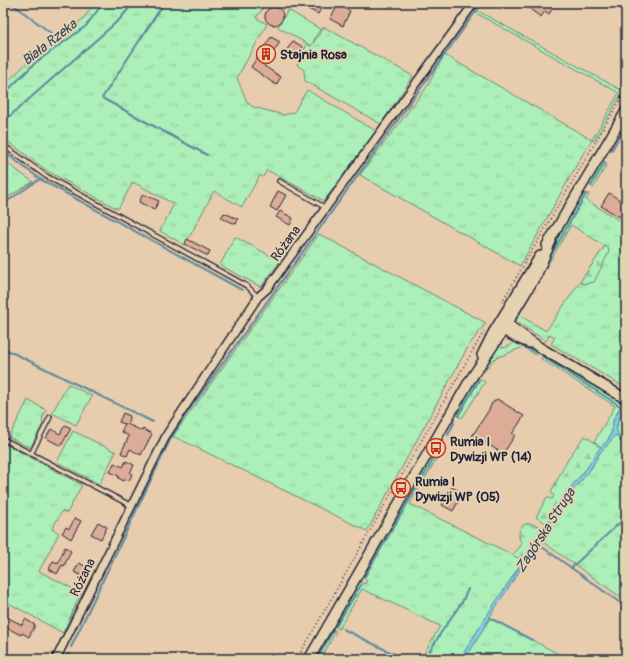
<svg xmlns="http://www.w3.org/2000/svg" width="629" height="662" font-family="Pangolin,sans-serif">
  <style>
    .grass { fill: url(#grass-tufts); stroke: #67887a }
    .forest { fill: url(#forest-firs); stroke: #67887a }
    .pitch { fill: #acefb8; stroke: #67887a }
    .water { fill: #82cde2; stroke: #5c899f }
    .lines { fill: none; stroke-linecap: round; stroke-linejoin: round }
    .stream { stroke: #5c899f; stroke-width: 2 }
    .building { fill: #ddac97; stroke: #22223b }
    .service-casing { stroke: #22223b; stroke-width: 6 }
    .minor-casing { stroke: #22223b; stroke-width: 10 }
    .tertiary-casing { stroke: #22223b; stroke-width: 12 }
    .path { stroke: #22223b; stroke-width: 1.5; stroke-dasharray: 1 3; stroke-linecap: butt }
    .service { stroke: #e5d2b0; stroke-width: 3.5 }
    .minor { stroke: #e5d2b0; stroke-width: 7 }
    .tertiary { stroke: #e5d2b0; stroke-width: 9 }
    .labels { text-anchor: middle; stroke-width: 4; stroke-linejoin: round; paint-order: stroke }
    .poi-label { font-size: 13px; font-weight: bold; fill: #22223b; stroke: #e5d2b0; text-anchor: start }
    .street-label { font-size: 13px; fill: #22223b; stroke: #e5d2b0 }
    .water-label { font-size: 14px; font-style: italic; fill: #35445c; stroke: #e5d2b0 }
  </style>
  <defs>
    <pattern id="grass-tufts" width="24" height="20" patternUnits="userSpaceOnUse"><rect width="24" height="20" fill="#acefb8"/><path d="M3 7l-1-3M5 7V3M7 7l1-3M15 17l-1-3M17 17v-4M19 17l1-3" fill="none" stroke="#94cd9f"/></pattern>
    <pattern id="forest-firs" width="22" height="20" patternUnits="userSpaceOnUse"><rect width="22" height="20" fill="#acefb8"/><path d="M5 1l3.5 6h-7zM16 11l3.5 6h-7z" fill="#94cd9f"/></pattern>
  </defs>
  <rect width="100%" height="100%" fill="#e7cdad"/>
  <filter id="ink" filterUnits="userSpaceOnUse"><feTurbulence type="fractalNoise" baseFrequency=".025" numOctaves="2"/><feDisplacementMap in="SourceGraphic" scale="8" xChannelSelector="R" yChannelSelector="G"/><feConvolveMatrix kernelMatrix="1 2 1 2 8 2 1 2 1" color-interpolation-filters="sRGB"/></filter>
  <g filter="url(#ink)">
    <path class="grass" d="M95,3H266L256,18L267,24L237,78L247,102L253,107L284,115L294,112L307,90L376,131L324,201L267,170L263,177L260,175L242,207L214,191L185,245L160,231L174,204L133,182L118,209L49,172L3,138V86L29,61L83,19Z
      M478,11L621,90L626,81V86L594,141L592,140L584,152L520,266L360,175L429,84L443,54L592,140L619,93L474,12Z
      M324,27L413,76L381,124L305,81L304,70L297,65L307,44L311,46Z
      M3,160L33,182L3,200Z
      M603,161L607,164L593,188L589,184L601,162Z
      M583,193L589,194L586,200L622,222L626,216V388L551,344L555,337L550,334L546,341L517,322V314L528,295L530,296L519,315L546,331L605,246L571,225L534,288L533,287L555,241Z
      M319,234L486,323L469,345L367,531L173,436Z
      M235,237L280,261L261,287L220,265Z
      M516,341L521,342L538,350L536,355L523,347L494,359L484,372L482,371L497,345L505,348Z
      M544,354L622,403L613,421L612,431L608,440L601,447L594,442L615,406L541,359Z
      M478,378L485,382L462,418L457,415L456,413L475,380Z
      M68,384L92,396L76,425L52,413Z
      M28,400L46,410L42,419L43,424L30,448L9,437Z
      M626,405V601L540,540L569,495L593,466L594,462L617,427L618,420Z
      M73,431L116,452L99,484L57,462Z
      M5,444L82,485L67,513L62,511L52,529L59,533L39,571L81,593L63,633L3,600V448Z
      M441,446L443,447L424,480L421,478L420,474L434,450Z
      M414,484L420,486L410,504L523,560L460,659H421L440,626L362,589L339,629L333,625L359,582L365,584L367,581L361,576Z
      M490,618L568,659H464Z
      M331,628L336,631L324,653L325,654L322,659H313Z"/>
    <path class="forest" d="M605,246L608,248L609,252L594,282L585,284L580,282Z
      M585,436L601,447L587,468L566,493L537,541L523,560L512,555L520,547L522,541L519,539C518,520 530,522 543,528L546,523L536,517L547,497L551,499L553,498L554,496L551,492C562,471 569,454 585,436Z"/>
    <path class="pitch" d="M288,10L320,29L311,46L278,27Z"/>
    <path class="water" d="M626,396C626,410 611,423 619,436L618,437L616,435L599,454L590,470L569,495L494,610L468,655L464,659H460L491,609L537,541L566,493L587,468L599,449L608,440L612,431L613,421Z"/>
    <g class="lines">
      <path class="stream" d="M11,3L63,42
        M164,3L102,98L207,155
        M3,95L35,63L86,26L103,3
        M3,122L120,19L133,3
        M3,151L40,179L242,290
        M611,151L623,131
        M591,186L605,162
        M3,204L40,179
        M548,260L586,194
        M522,345L537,353
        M3,348L153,422
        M543,357L620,406
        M483,371L491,358
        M458,416L479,380
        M448,435L454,423
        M618,436L626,450
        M423,477L440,448
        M538,544L626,607
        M571,568L626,517
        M365,576L417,487
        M490,618L532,640
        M336,626L361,585
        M343,629L404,659
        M71,647L170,440L184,417L482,3
        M65,659L68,654L78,659
        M317,659L333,631
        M425,659L442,631L462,602L468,589
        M551,659L552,657"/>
    </g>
    <path class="building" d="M297,3H324L318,14Z
      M521,3H534L541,8L544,3H556L549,14L545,11L541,17Z
      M338,5L350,11L343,26L330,19Z
      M265 16a9 9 0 1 1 18 0a9 9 0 1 1-18 0Z
      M271,37L280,42L264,66L281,77L276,85L251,67Z
      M293,41L303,47L296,57L286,51Z
      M278,191L286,195L277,211L270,207Z
      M609,193L626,204V206L620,217L601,206Z
      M143,194L159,201L154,210L139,202Z
      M280,211L293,218L290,225L276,217Z
      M224,213L238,219L236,224L221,218Z
      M187,239L210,251L208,256L185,244Z
      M497,399L524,416L512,434L515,435L503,454L485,442L484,444L472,436L489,410L492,403Z
      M123,413L130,416L127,424L142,431L143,429L152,434L141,455L130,449L127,456L121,453L129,436L121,432L125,424L119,422Z
      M65,425L71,428L61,446L46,438L51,429L60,434Z
      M126,461L134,465L130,473L132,474L129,481L125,479L124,481L118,478L119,476L110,472L114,463L123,467Z
      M452,487L463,493L453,511L442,505Z
      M75,518L81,521L71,539L62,533L66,527L69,529Z
      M98,522L107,527L101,539L91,534Z
      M65,547L71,551L64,566L62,565L57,574L49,569L53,561L58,563Z
      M79,563L87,567L82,576L74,572Z
      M3,615L22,625L25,619L35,625L29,637L22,633L21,635L3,626Z"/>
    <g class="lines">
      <defs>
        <path id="service" d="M3,145L46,176L247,286L258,297
          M279,181L326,208
          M3,439L130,505
          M31,454L50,417"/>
        <path id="minor" d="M56,659L167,434L258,297L267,289L474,3"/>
        <path id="tertiary" d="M547,245L626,111
          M503,323L507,324L539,347L626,399
          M501,326C507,335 520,339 529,343
          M482,355L493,333L540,256
          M309,659L470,380L499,337L537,274L551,241"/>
      </defs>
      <use href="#service" class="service-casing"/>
      <use href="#minor" class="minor-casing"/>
      <use href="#tertiary" class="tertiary-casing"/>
      <path class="path" d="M502,302L626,90
        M297,659L484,331"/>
      <use href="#service" class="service"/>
      <use href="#minor" class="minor"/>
      <use href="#tertiary" class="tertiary"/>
    </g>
  </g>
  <defs>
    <symbol id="building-ring" viewBox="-11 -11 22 22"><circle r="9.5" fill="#e5d2b0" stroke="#c8321e" stroke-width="1.5"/><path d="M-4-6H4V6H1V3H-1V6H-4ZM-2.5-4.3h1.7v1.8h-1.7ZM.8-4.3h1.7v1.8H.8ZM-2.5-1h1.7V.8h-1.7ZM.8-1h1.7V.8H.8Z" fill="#c8321e"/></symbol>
    <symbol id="bus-ring" viewBox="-11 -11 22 22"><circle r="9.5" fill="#e5d2b0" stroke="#c8321e" stroke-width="1.5"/><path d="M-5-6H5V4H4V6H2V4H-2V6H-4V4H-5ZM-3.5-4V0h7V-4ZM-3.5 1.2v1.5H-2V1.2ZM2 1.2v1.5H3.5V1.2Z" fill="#c8321e"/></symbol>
  </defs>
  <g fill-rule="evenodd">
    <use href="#building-ring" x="255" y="43" width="22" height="22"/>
    <use href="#bus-ring" x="425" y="437" width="22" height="22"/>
    <use href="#bus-ring" x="390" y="477" width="22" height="22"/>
  </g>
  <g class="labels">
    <g class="poi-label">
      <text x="280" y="59">Stajnia Rosa</text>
      <text x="450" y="446">Rumia I<tspan x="450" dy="15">Dywizji WP (14)</tspan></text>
      <text x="415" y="486">Rumia I<tspan x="415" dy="15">Dywizji WP (05)</tspan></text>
    </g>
    <g class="street-label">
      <text transform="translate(285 243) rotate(-54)" y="5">Różana</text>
      <text transform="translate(82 577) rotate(-64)" y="5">Różana</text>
    </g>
    <g class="water-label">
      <text transform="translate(49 42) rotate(-38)" y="5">Biała Rzeka</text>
      <text transform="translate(545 530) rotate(-57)" y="5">Zagórska Struga</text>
    </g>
  </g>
  <rect width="629" height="662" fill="none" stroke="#e5d2b0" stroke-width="16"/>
  <rect x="8" y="8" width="613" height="646" fill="none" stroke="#22223b" stroke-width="1.5" filter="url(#ink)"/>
</svg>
